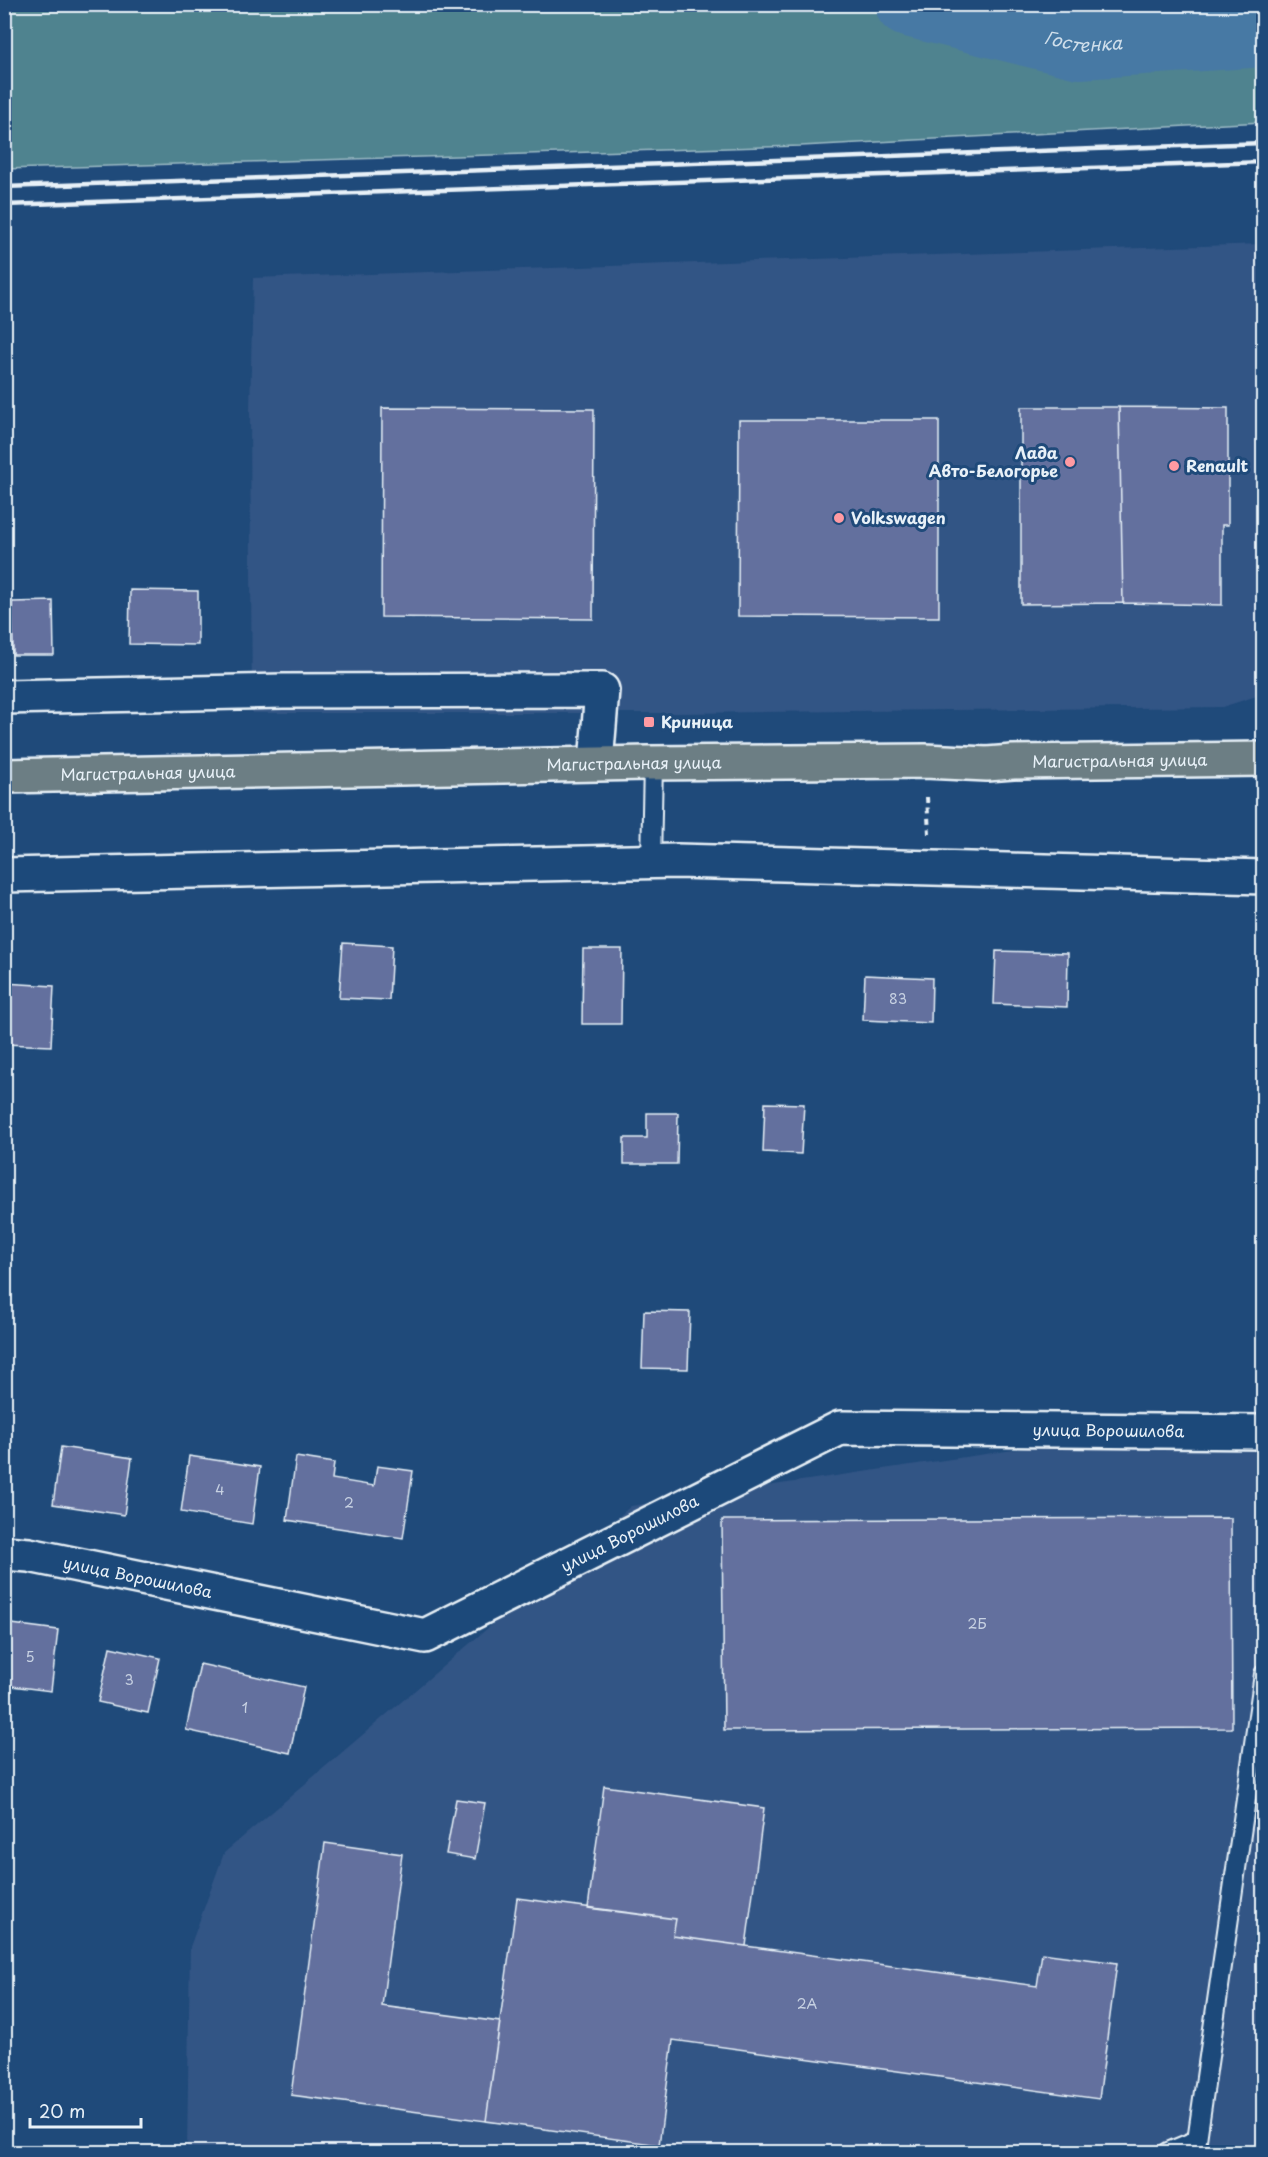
<svg xmlns="http://www.w3.org/2000/svg" width="1268" height="2157" font-family="'Playpen Sans',sans-serif">
  <style>
    .built { fill: #335585 }
    .green { fill: #50838f; stroke: #9cbac4; stroke-width: 1.5 }
    .lines { fill: none; stroke-linecap: round; stroke-linejoin: round }
    .river { stroke: #4679a4; stroke-width: 66 }
    .building { fill: #63709e; stroke: #e8f1f8; stroke-width: 1.5 }
    .service-casing { stroke: #e8f1f8; stroke-width: 22 }
    .minor-casing { stroke: #e8f1f8; stroke-width: 38 }
    .primary-casing { stroke: #e8f1f8; stroke-width: 38 }
    .path { stroke: #e8f1f8; stroke-width: 4; stroke-dasharray: 6 4.5; stroke-linecap: butt }
    .service { stroke: #1f4a7a; stroke-width: 18 }
    .minor { stroke: #1f4a7a; stroke-width: 33 }
    .primary { stroke: #6c7e84; stroke-width: 33 }
    .rail { stroke: #e8f1f8; stroke-width: 4.5 }
    .poi-dot { fill: #ff9aa2; stroke: #1f4a7a; stroke-width: 2 }
    .labels { text-anchor: middle; stroke-width: 6; stroke-linejoin: round; paint-order: stroke }
    .number-label { font-size: 14px; fill: #c7d1e2 }
    .poi-label { font-size: 16px; font-weight: bold; fill: #e8f1f8; stroke: #1f4a7a; text-anchor: start }
    .street-label { font-size: 16px; fill: #e8f1f8; stroke: #1f4a7a }
    .water-label { font-size: 18px; font-style: italic; fill: #d0dfeb; stroke: #1f4a7a }
  </style>
  <rect width="100%" height="100%" fill="#1f4a7a"/>
  <filter id="ink" filterUnits="userSpaceOnUse"><feTurbulence type="fractalNoise" baseFrequency=".0167" numOctaves="2"/><feDisplacementMap in="SourceGraphic" scale="12" xChannelSelector="R" yChannelSelector="G"/><feConvolveMatrix kernelMatrix="1 2 1 2 8 2 1 2 1" color-interpolation-filters="sRGB"/></filter>
  <g filter="url(#ink)">
    <path class="built" d="M1263,244V694L1222,707L670,713H252L250,413L253,278Z
      M1263,1433V2152H187L190,1947L224,1853L631,1506L1095,1438Z"/>
    <path class="green" d="M4,5H1263V122L801,146L5,169Z"/>
    <g class="lines">
      <path class="river" id="s1" d="M908,4L1080,46L1264,34"/>
    </g>
    <path class="building" d="M1021,407H1119L1123,603L1021,604Z
      M1119,407L1228,408V525H1222V605L1123,603Z
      M382,408L594,409L593,619L381,617Z
      M739,420H939V617L738,616Z
      M130,590L198,591V645L129,644Z
      M53,601L54,655H13L12,602Z
      M343,943L392,946L389,1000L339,998Z
      M583,949H622L621,1024H582Z
      M996,951L1068,953L1067,1007L994,1004Z
      M865,975L932,978L931,1023L863,1020Z
      M4,983L54,986L51,1046L4,1044Z
      M765,1103L804,1104L801,1154L763,1152Z
      M647,1113H678L677,1164H624V1138H647Z
      M644,1311L690,1312L688,1369L642,1368Z
      M61,1447L132,1458L124,1515L53,1504Z
      M189,1456L260,1467L252,1524L181,1512Z
      M296,1457L334,1463L332,1479L374,1486L377,1466L413,1471L403,1538L287,1520Z
      M1231,1518L1232,1728L724,1730L722,1520Z
      M4,1623L58,1630L51,1691L4,1685Z
      M110,1647L160,1658L148,1713L98,1702Z
      M200,1664L304,1687L290,1753L186,1730Z
      M604,1786L764,1808L746,1946L673,1936L676,1919L588,1908Z
      M456,1799L485,1803L475,1859L446,1854Z
      M325,1843L402,1854L382,2006L500,2022L486,2121L291,2095Z
      M517,1898L676,1919L673,1936L1037,1986L1042,1953L1117,1963L1099,2099L673,2040L659,2145L486,2121Z"/>
    <g class="lines">
      <defs>
        <path id="service" d="M651,862L653,763
          M1168,2152L1197,2140L1264,1674"/>
        <g id="minor">
          <path d="M4,697L283,691L602,690L596,763"/>
          <path d="M4,875L677,861L1264,877"/>
          <path id="s2" d="M4,1553L29,1555L425,1636L840,1428L1264,1432"/>
        </g>
        <g id="primary">
          <path id="s3" d="M4,776L647,763L925,761L987,764L1013,762L1264,759"/>
        </g>
      </defs>
      <use href="#service" class="service-casing"/>
      <use href="#minor" class="minor-casing"/>
      <use href="#primary" class="primary-casing"/>
      <path class="path" d="M927,797L929,834"/>
      <use href="#service" class="service"/>
      <use href="#minor" class="minor"/>
      <use href="#primary" class="primary"/>
      <path class="rail" d="M4,187L1264,143
        M4,205L1264,162"/>
    </g>
  </g>
  <g class="poi-dot">
    <circle cx="1070" cy="462" r="6"/>
    <circle cx="1174" cy="466" r="6"/>
    <circle cx="839" cy="518" r="6"/>
    <rect x="643" y="716" width="12" height="12" rx="3"/>
  </g>
  <g class="labels">
    <g class="number-label">
      <text x="898" y="1004">83</text>
      <text x="220" y="1495">4</text>
      <text x="349" y="1508">2</text>
      <text x="977" y="1629">2Б</text>
      <text x="30" y="1662">5</text>
      <text x="129" y="1685">3</text>
      <text x="245" y="1713">1</text>
      <text x="807" y="2009">2А</text>
    </g>
    <g class="poi-label">
      <text x="1058" y="459" text-anchor="end">Лада<tspan x="1058" dy="18">Авто-Белогорье</tspan></text>
      <text x="1186" y="472">Renault</text>
      <text x="851" y="524">Volkswagen</text>
      <text x="661" y="728">Криница</text>
    </g>
    <g class="street-label">
      <text dy="6" stroke="none"><textPath href="#s3" startOffset="1116">Магистральная улица</textPath></text>
      <text dy="6" stroke="none"><textPath href="#s3" startOffset="630">Магистральная улица</textPath></text>
      <text dy="6" stroke="none"><textPath href="#s3" startOffset="144">Магистральная улица</textPath></text>
      <text dy="6" stroke="none"><textPath href="#s2" startOffset="1162">улица Ворошилова</textPath></text>
      <text dy="6" stroke="none"><textPath href="#s2" startOffset="658">улица Ворошилова</textPath></text>
      <text dy="6" stroke="none"><textPath href="#s2" startOffset="136">улица Ворошилова</textPath></text>
    </g>
    <g class="water-label">
      <text dy="6" stroke="none"><textPath href="#s1" startOffset="180">Гостенка</textPath></text>
    </g>
  </g>
  <rect width="1268" height="2157" fill="none" stroke="#1f4a7a" stroke-width="24"/>
  <rect x="12" y="12" width="1244" height="2133" fill="none" stroke="#e8f1f8" stroke-width="2" filter="url(#ink)"/>
  <path d="M30 2118v9h111v-9" fill="none" stroke="#e8f1f8" stroke-width="3"/>
  <text x="39" y="2118" font-size="18" fill="#e8f1f8" stroke="#1f4a7a" stroke-width="4.5" paint-order="stroke">20 m</text>
</svg>
